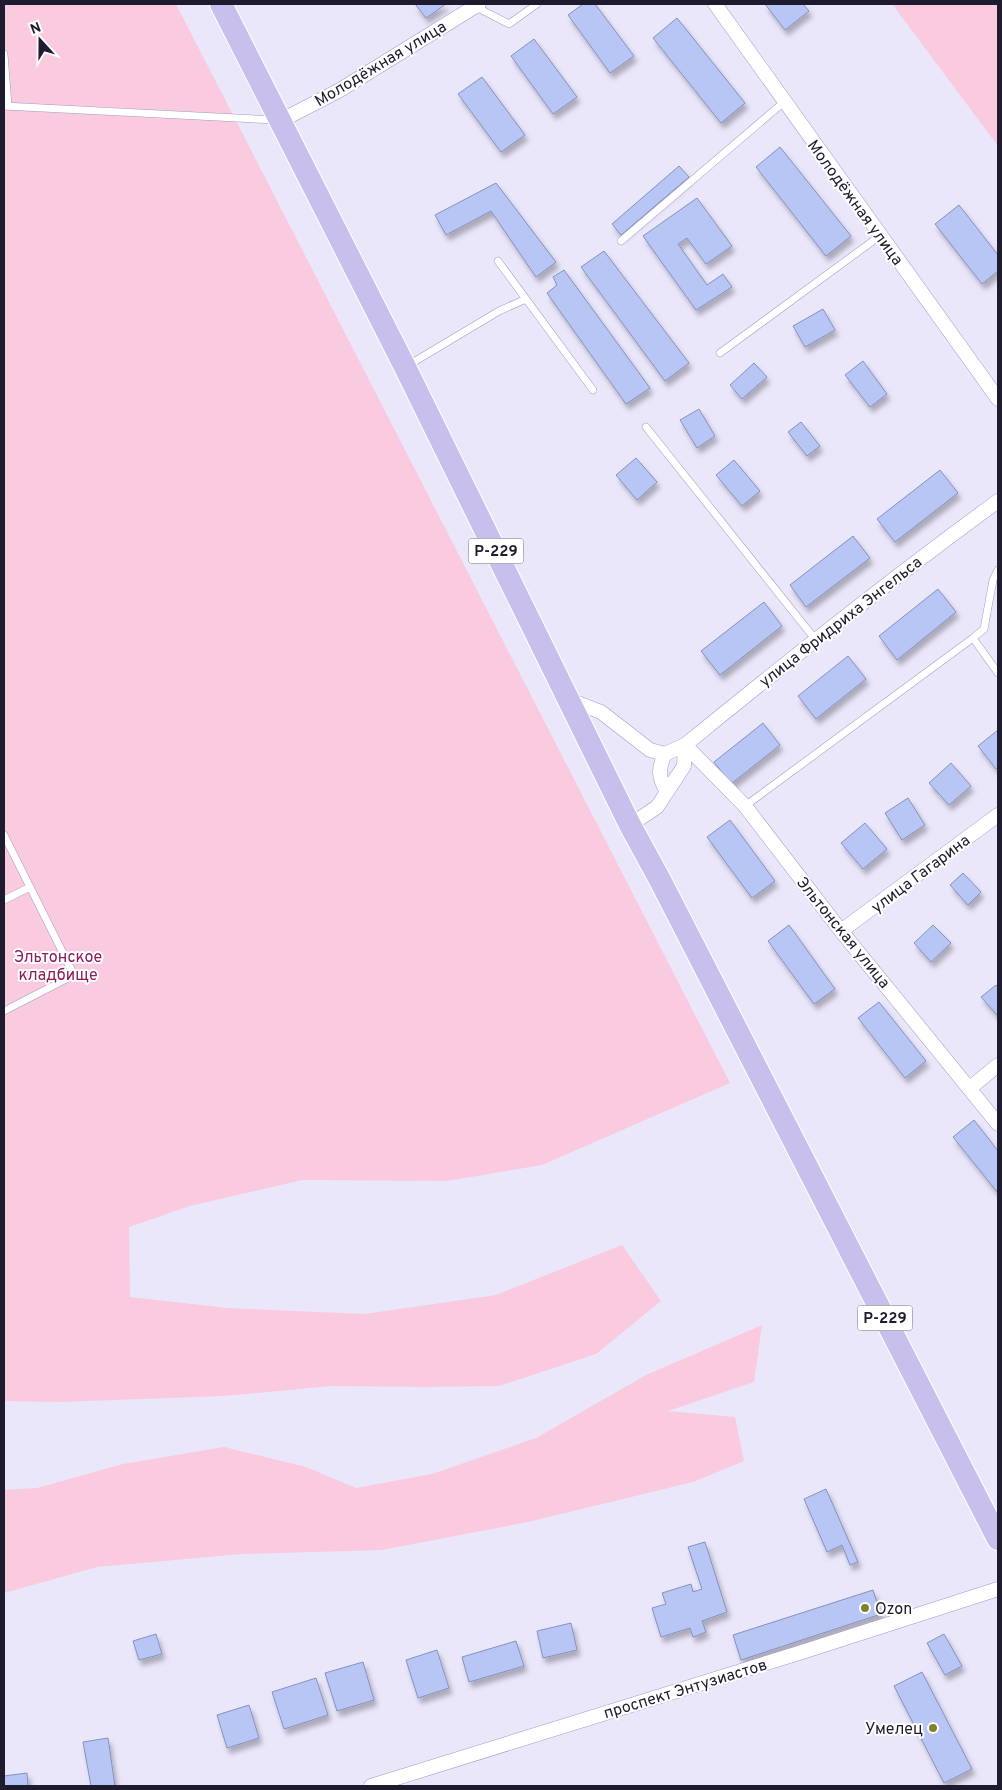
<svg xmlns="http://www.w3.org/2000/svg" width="1002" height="1790" font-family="Overpass,sans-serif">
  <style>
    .green { fill: #facade }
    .building { fill: #b8c6f6; stroke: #8491be; filter: url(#shadow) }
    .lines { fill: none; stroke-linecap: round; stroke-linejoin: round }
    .service-casing { stroke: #a099c8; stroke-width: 8 }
    .minor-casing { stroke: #a099c8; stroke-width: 15 }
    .primary-casing { stroke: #fff; stroke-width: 24 }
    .service { stroke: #fff; stroke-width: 7 }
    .minor { stroke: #fff; stroke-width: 14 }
    .primary { stroke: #c8bfed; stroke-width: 22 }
    .poi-dot { fill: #7f832e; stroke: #fff; stroke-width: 2 }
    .labels { text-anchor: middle; stroke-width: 4; stroke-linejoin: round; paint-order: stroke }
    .shield { fill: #fff; stroke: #625f6d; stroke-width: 1 }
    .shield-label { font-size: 15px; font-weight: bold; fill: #1f1b2e }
    .street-label { font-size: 16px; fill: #1f1b2e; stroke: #fff }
    .park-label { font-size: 16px; fill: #8c1b5a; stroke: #fff }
    .poi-label { font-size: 16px; fill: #1f1b2e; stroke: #fff; text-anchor: start }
  </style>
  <defs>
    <filter id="shadow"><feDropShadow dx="3" dy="5.5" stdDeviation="2.5" flood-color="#0004"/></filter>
  </defs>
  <rect width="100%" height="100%" fill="#eae7fb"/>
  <path class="green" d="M4,4H176L730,1083L542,1165L447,1181L302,1180L190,1206L129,1227L130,1297L228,1308L365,1314L496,1295L622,1245L661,1301L596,1354L499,1386L423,1387L331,1386L223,1396L59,1402L4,1401Z
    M892,4H998V146Z
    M762,1325L754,1382L668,1411L735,1417L744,1461L693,1482L528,1522L382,1550L241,1554L97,1567L4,1593V1490L37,1488L123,1464L224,1447L306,1467L356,1488L432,1474L536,1438L646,1375Z"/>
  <path class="building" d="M415,4H446L426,18Z
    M583,4H595L634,56L610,73L568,15Z
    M765,4H803L809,11L785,30Z
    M677,18L745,103L721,123L653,38Z
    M534,39L577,97L553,114L511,56Z
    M482,77L525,135L501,152L458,94Z
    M780,147L851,236L826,256L756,167Z
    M679,166L689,177L621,235L612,224Z
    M496,183L556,262L536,277L491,211L446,235L435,215Z
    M697,198L732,246L706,264L687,238L678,244L707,285L723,274L732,287L696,310L643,236Z
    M959,205L998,255V271L982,284L935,224Z
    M604,251L689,363L665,381L581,267Z
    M564,270L650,388L626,404L547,293L557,285L553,277Z
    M823,309L835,330L805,347L793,326Z
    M863,361L887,394L870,407L845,375Z
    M754,363L767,377L742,399L730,385Z
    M699,409L715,436L697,448L680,420Z
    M801,422L820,446L807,456L788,432Z
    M636,458L657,482L637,500L616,475Z
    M734,460L760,491L742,506L716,475Z
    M940,470L958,493L895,542L877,519Z
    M853,536L870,558L806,607L790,585Z
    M938,589L956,612L897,660L879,636Z
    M764,602L782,626L720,675L701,651Z
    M848,656L866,679L816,719L798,696Z
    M763,723L780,745L731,784L714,762Z
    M998,730V768L996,769L978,746Z
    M951,763L971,786L949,805L929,783Z
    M908,798L925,825L902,840L885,813Z
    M730,820L775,881L752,898L707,837Z
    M865,823L887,849L863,869L841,843Z
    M963,873L981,892L968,905L950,885Z
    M789,925L835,989L814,1004L768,941Z
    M933,925L951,943L931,962L914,943Z
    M996,985L998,988V1016L981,997Z
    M879,1002L926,1061L905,1078L858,1018Z
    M974,1120L998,1151V1193L953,1137Z
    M826,1489L858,1562L850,1565L842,1545L827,1552L804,1499Z
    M705,1542L727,1612L702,1621L706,1632L693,1637L690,1628L661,1637L652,1608L666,1604L662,1593L691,1584L693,1592L702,1589L688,1547Z
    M873,1590L881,1614L741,1660L733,1635Z
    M571,1623L577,1650L543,1658L537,1631Z
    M156,1634L162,1654L139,1660L133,1641Z
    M944,1634L962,1666L945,1675L927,1643Z
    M516,1641L524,1666L469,1682L462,1657Z
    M437,1650L449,1688L418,1698L406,1660Z
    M363,1662L374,1700L337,1711L325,1673Z
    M922,1672L972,1769L944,1783L894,1686Z
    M316,1678L328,1715L284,1729L272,1692Z
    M249,1705L259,1738L227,1748L217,1715Z
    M108,1738L115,1786H91L83,1742Z
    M27,1773L28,1786H4V1776Z"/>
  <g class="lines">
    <defs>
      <path id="service" d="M476,7L509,24L537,4
        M4,54L8,106
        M4,106L275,120
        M621,241L784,102
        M498,261L593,390
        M720,353L881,235
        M407,366L499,311L526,299
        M646,427L815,639
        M998,570L993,580L984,629L973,638L998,673
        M745,806L973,638
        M4,835L74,975L4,1011
        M4,900L30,887"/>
      <path id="minor" d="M715,4L998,399
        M280,121L340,90L479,4
        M570,700L601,712L650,750L665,754L685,745L745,806L841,931L998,1124
        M665,754C658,769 658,777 667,792
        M630,825L657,807L684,766L685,745C788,661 891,579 998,501
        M841,931L998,815
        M970,1088L998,1065
        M371,1786L802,1652L998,1589"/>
      <path id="primary" d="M221,4L405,367L630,825L660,880L998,1539"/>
    </defs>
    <use href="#service" class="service-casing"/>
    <use href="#minor" class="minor-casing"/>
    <use href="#primary" class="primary-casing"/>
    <use href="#service" class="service"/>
    <use href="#minor" class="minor"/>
    <use href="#primary" class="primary"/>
  </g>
  <g class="poi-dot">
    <circle cx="865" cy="1608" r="5"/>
    <circle cx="933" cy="1728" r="5"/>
  </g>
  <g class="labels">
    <g class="shield">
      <rect x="468.5" y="538.5" width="55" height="25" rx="4"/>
      <rect x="857.5" y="1305.5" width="55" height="25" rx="4"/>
    </g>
    <g class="shield-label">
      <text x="496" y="556">Р-229</text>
      <text x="885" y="1323">Р-229</text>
    </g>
    <g class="street-label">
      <text transform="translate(380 63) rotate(-31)" y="6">Молодёжная улица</text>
      <text transform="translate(856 202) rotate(54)" y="6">Молодёжная улица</text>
      <text transform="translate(840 621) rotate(-38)" y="6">улица Фридриха Энгельса</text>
      <text transform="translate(920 873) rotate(-37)" y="6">улица Гагарина</text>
      <text transform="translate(844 932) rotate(51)" y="6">Эльтонская улица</text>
      <text transform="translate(685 1688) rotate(-17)" y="6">проспект Энтузиастов</text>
    </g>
    <g class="park-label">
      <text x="58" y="962">Эльтонское<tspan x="58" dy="18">кладбище</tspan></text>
    </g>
    <g class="poi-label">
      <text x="875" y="1614">Ozon</text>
      <text x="923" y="1734" text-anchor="end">Умелец</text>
    </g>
  </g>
  <rect width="1002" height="1790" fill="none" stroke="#1f1b2e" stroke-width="10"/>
  <g transform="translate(40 40) rotate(339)" stroke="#ffffff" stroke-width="4" paint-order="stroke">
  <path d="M0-4L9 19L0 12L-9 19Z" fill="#1f1b2e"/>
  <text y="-8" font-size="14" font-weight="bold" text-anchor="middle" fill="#1f1b2e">N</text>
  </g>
</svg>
